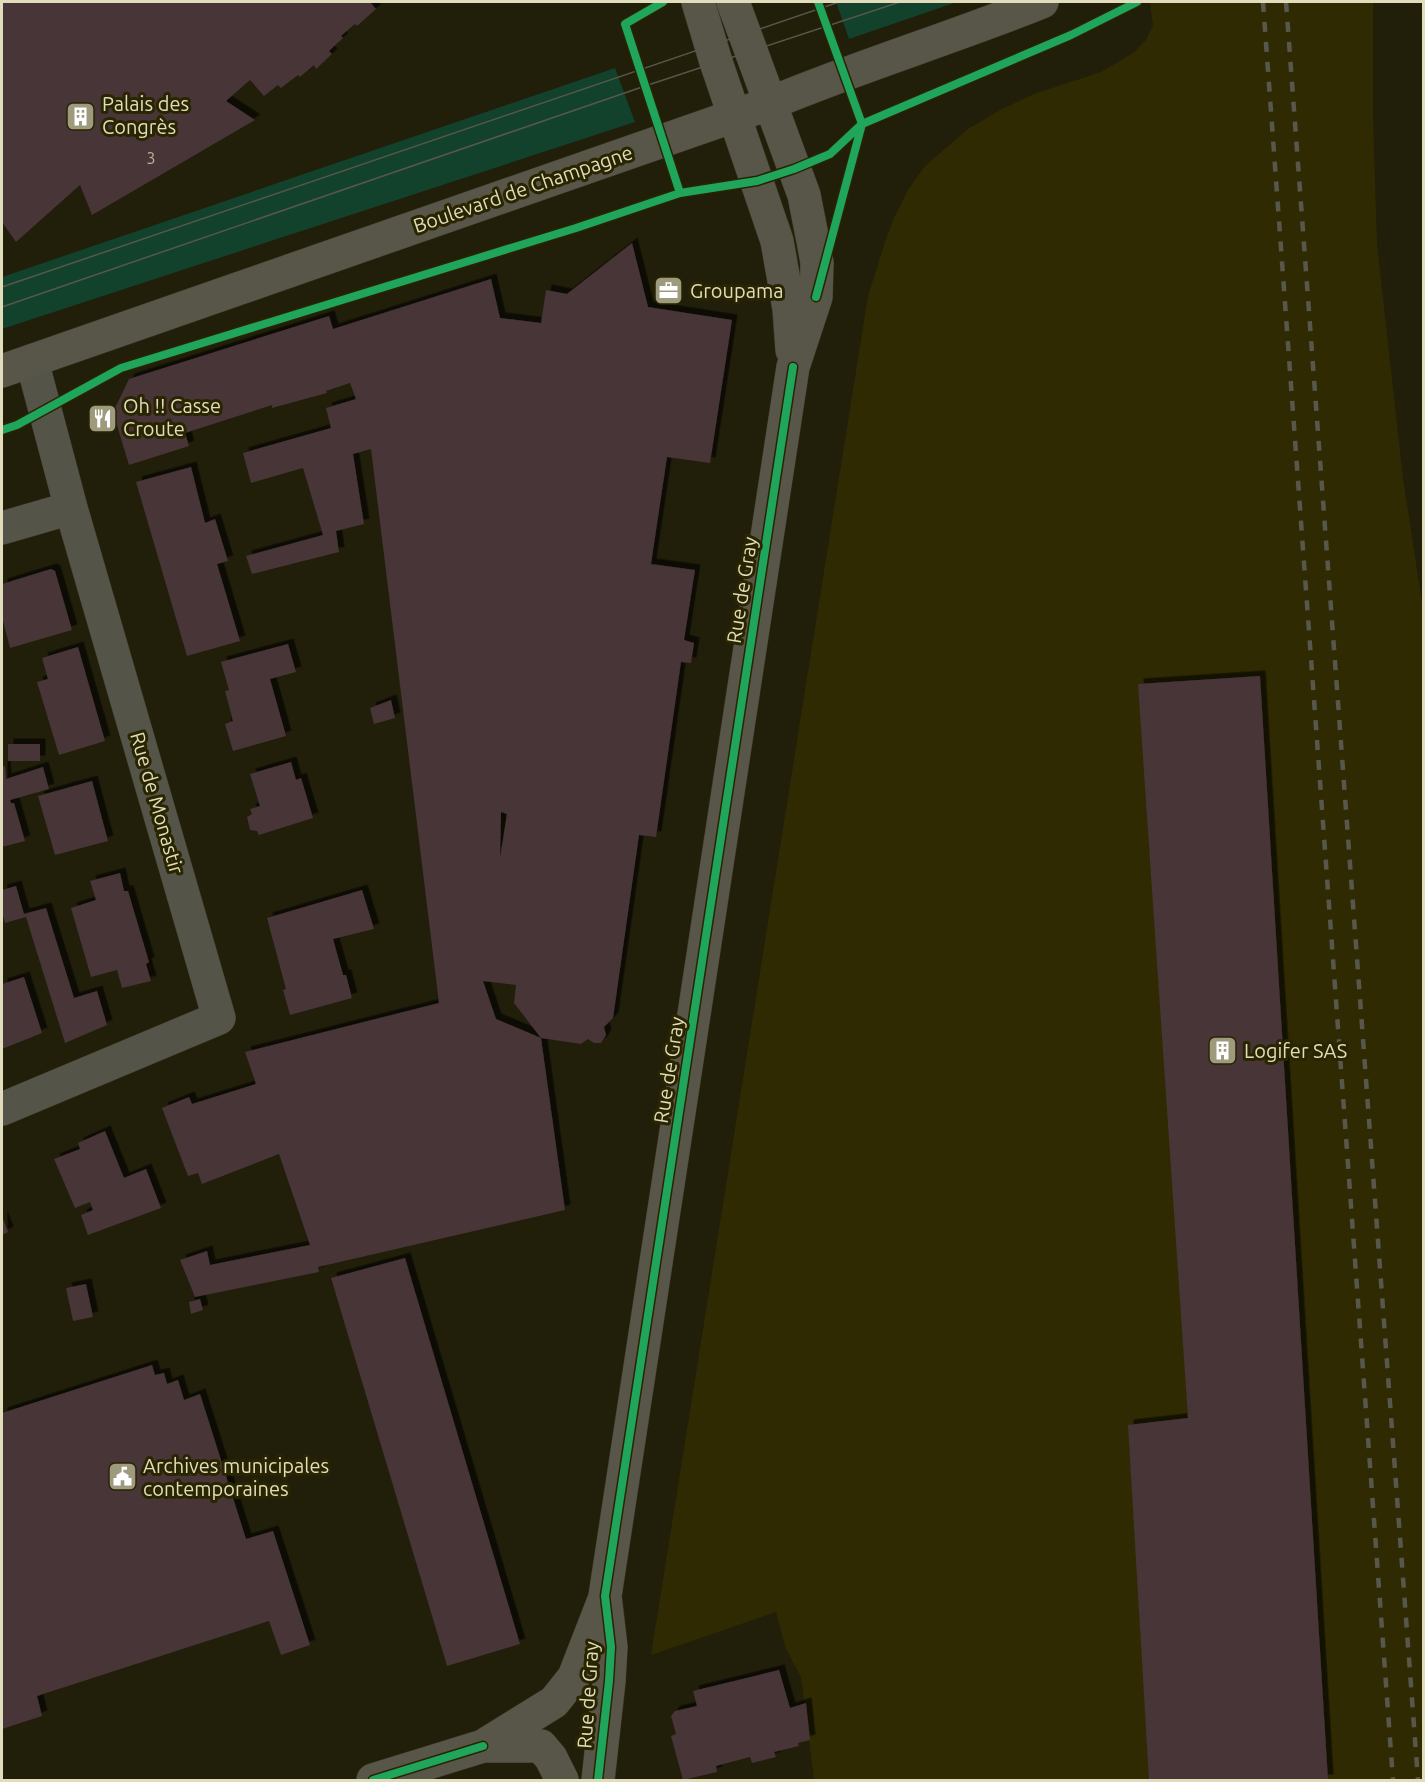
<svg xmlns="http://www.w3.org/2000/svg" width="1425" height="1782" font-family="Ubuntu,sans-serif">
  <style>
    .built { fill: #2f2a02 }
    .green { fill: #12412c }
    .building { fill: #463537; fill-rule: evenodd; filter: url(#shadow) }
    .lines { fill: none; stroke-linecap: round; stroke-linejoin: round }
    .street-casing { stroke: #3e3b28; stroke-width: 34 }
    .secondary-casing { stroke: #3e3b28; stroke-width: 34 }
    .street { stroke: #555448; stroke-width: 33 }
    .secondary { stroke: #575649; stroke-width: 33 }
    .tram { stroke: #58574b; stroke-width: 1.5 }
    .rail { stroke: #58574b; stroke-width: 4.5; stroke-dasharray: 10 10; stroke-linecap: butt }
    .cycleway-casing { stroke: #2a2501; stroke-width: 11 }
    .cycleway { stroke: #20a55d; stroke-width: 8 }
    .labels { text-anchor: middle; stroke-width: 6; stroke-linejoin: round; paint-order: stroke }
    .number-label { font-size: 16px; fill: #bab39b }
    .poi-label { font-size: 20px; fill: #e1ddbc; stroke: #2a2501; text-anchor: start }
    .street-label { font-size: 20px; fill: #e1ddbc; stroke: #2a2501 }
  </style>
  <defs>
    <filter id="shadow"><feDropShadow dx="5.5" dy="-5.5" stdDeviation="0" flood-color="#0009"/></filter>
  </defs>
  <rect width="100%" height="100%" fill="#211e0a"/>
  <path class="built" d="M1150,2H1373V115L1377,244L1403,478L1424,616L1423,1780H814L801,1677L786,1649L776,1612L651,1655L868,296L885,242L894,218L908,190L924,167L968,129L1000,110L1034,94L1101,72L1133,53L1146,40L1153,25Z"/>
  <path class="green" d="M836,2H957L849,39Z
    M615,68L635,122L2,329V277Z"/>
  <path class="building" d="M2,2H370L376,9L357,26L355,24L341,36L343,38L329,51L332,54L316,69L314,65L300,77L298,75L281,88L278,85L264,96L250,80L226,101L255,120L92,215L80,185L16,242L2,222Z
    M632,243L648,307L732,320L710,463L667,457L651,564L695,570L684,640L694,643L691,663L681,662L656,837L639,835L613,1018L604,1027L606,1035L601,1043H594L588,1039L581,1044L541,1038L565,1210L318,1267L319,1272L195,1297L180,1260L207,1251L210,1265L310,1245L279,1154L202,1184L198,1173L188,1176L162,1108L189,1097L192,1104L256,1084L245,1052L439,1003L371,449L353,454L364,524L336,531L339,552L252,574L246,556L323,535L303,468L251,483L243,453L331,428L326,408L356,399L350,383L326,391L327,393L272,408V405L185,433L189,446L129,465L113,412L129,379L329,316L333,329L491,279L500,318L541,323L546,290L567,294ZM501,812L507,814L500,858ZM483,981L516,985L514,1003L541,1038L496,1019Z
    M191,467L205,523L215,519L228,561L217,564L240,641L187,656L136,482Z
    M51,569L55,571L72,630L10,648L2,617V584Z
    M288,644L296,672L270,679L286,736L233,751L225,724L233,721L225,691L229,690L221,662Z
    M78,647L105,741L59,755L37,682L48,679L42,658Z
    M1260,676L1328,1780H1149L1128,1425L1188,1418L1138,684Z
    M391,700L395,718L374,724L370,708Z
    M8,744H40V761H8Z
    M291,762L296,780L301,778L313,818L259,835L257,831L250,830L247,817L252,814L250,809L260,806L250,774Z
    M5,766L6,779L43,767L49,789L10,800L11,803H14L25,841L2,847V767Z
    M92,781L108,841L55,855L38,796Z
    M120,873L124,891H128L149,962L146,964L151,981L122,988L117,970L91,977L71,908L96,900L90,881Z
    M16,886L24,914L46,908L74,998L97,991L107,1025L65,1043L26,917L5,923L2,912V890Z
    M362,890L374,929L333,939L343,975H346L352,998L290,1015L283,990L286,989L267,918Z
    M24,977L42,1033L2,1049V984Z
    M105,1131L124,1178L146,1169L161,1208L88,1235L81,1215L93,1210L90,1202L75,1208L54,1159L80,1149L78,1143Z
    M2,1216L8,1232L2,1235Z
    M405,1258L520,1644L447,1666L331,1278Z
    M86,1284L93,1317L73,1321L66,1288Z
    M200,1299L203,1310L191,1314L189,1302Z
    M152,1365L155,1375L164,1373L167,1384L178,1380L184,1400L200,1394L246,1539L273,1531L310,1645L281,1655L269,1621L37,1696L42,1716L2,1729V1413Z
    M779,1670L790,1708L806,1703L810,1740L798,1743L799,1746L774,1752L776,1757L752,1763L750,1757L716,1766L717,1772L683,1780L671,1736L676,1734L671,1716L675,1711L697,1706L693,1691Z"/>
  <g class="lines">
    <defs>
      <path id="street" d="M2,528L71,508
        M2,1109L219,1018L71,508L32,361"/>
      <path id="secondary" d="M698,2L716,62L777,241L789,309L792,350
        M2,371L771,103C860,66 952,38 1042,2
        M483,1746H541L551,1758L562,1780
        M373,1780L483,1746L554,1702L574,1677L604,1600
        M598,1780L609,1681L611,1647L605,1596L793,367L816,297L817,263L814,246L804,195L733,2"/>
    </defs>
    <use href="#street" class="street-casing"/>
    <use href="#secondary" class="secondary-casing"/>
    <use href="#street" class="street"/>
    <use href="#secondary" class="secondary"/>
    <path class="tram" d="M2,287L839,2
      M2,307L645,86L900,2"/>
    <path class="rail" d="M1263,2L1393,1780
      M1286,2L1418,1780"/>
    <defs>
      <path id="cycleway" d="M663,2L625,24L680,193
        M816,297L862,124L818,2
        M2,430L17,425L121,368L576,228L680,193L757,181L794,169L830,154L862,124L1071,35L1137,2
        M373,1780L483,1746
        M598,1780L609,1681L611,1647L605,1596L793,367"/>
    </defs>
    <use href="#cycleway" class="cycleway-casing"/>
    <use href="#cycleway" class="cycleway"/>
  </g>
  <defs>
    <symbol id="building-square" viewBox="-11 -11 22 22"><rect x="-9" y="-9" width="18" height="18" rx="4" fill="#9e9a7e" stroke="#2a2501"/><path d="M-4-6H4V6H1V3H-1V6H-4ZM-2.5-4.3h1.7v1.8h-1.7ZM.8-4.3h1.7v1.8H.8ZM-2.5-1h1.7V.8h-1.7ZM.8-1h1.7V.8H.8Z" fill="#fff"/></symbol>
    <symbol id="office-square" viewBox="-11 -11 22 22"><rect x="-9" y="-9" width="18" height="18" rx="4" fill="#9e9a7e" stroke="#2a2501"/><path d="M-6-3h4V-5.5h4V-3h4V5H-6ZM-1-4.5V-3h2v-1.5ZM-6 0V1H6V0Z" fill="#fff"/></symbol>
    <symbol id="restaurant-square" viewBox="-11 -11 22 22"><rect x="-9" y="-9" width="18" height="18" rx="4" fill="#9e9a7e" stroke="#2a2501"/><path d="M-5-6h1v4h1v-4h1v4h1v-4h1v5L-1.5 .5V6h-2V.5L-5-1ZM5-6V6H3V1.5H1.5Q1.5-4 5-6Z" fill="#fff"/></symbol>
    <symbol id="civic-square" viewBox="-11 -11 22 22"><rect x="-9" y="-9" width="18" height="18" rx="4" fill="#9e9a7e" stroke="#2a2501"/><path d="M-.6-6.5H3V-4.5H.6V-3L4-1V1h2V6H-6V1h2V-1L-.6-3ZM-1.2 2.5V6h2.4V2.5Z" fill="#fff"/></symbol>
  </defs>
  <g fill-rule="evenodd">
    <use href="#building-square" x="64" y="100" width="33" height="33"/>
    <use href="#office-square" x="652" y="274" width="33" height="33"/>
    <use href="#restaurant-square" x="86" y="402" width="33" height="33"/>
    <use href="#building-square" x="1206" y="1034" width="33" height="33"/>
    <use href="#civic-square" x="106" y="1460" width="33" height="33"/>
  </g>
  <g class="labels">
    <g class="number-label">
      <text x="151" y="164">3</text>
    </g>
    <g class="poi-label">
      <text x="102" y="111">Palais des<tspan x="102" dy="23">Congrès</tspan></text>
      <text x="690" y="298">Groupama</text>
      <text x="123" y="413">Oh !! Casse<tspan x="123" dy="23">Croute</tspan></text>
      <text x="1244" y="1058">Logifer SAS</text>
      <text x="143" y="1473">Archives municipales<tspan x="143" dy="23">contemporaines</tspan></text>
    </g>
    <g class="street-label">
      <text transform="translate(523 189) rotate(-19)" y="7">Boulevard de Champagne</text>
      <text transform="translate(742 590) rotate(-81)" y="7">Rue de Gray</text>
      <text transform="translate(157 803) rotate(74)" y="7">Rue de Monastir</text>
      <text transform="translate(669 1070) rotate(-81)" y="7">Rue de Gray</text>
      <text transform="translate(588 1695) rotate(-86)" y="7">Rue de Gray</text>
    </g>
  </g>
  <rect width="1425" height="1782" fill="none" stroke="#e1ddbc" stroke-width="6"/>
</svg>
